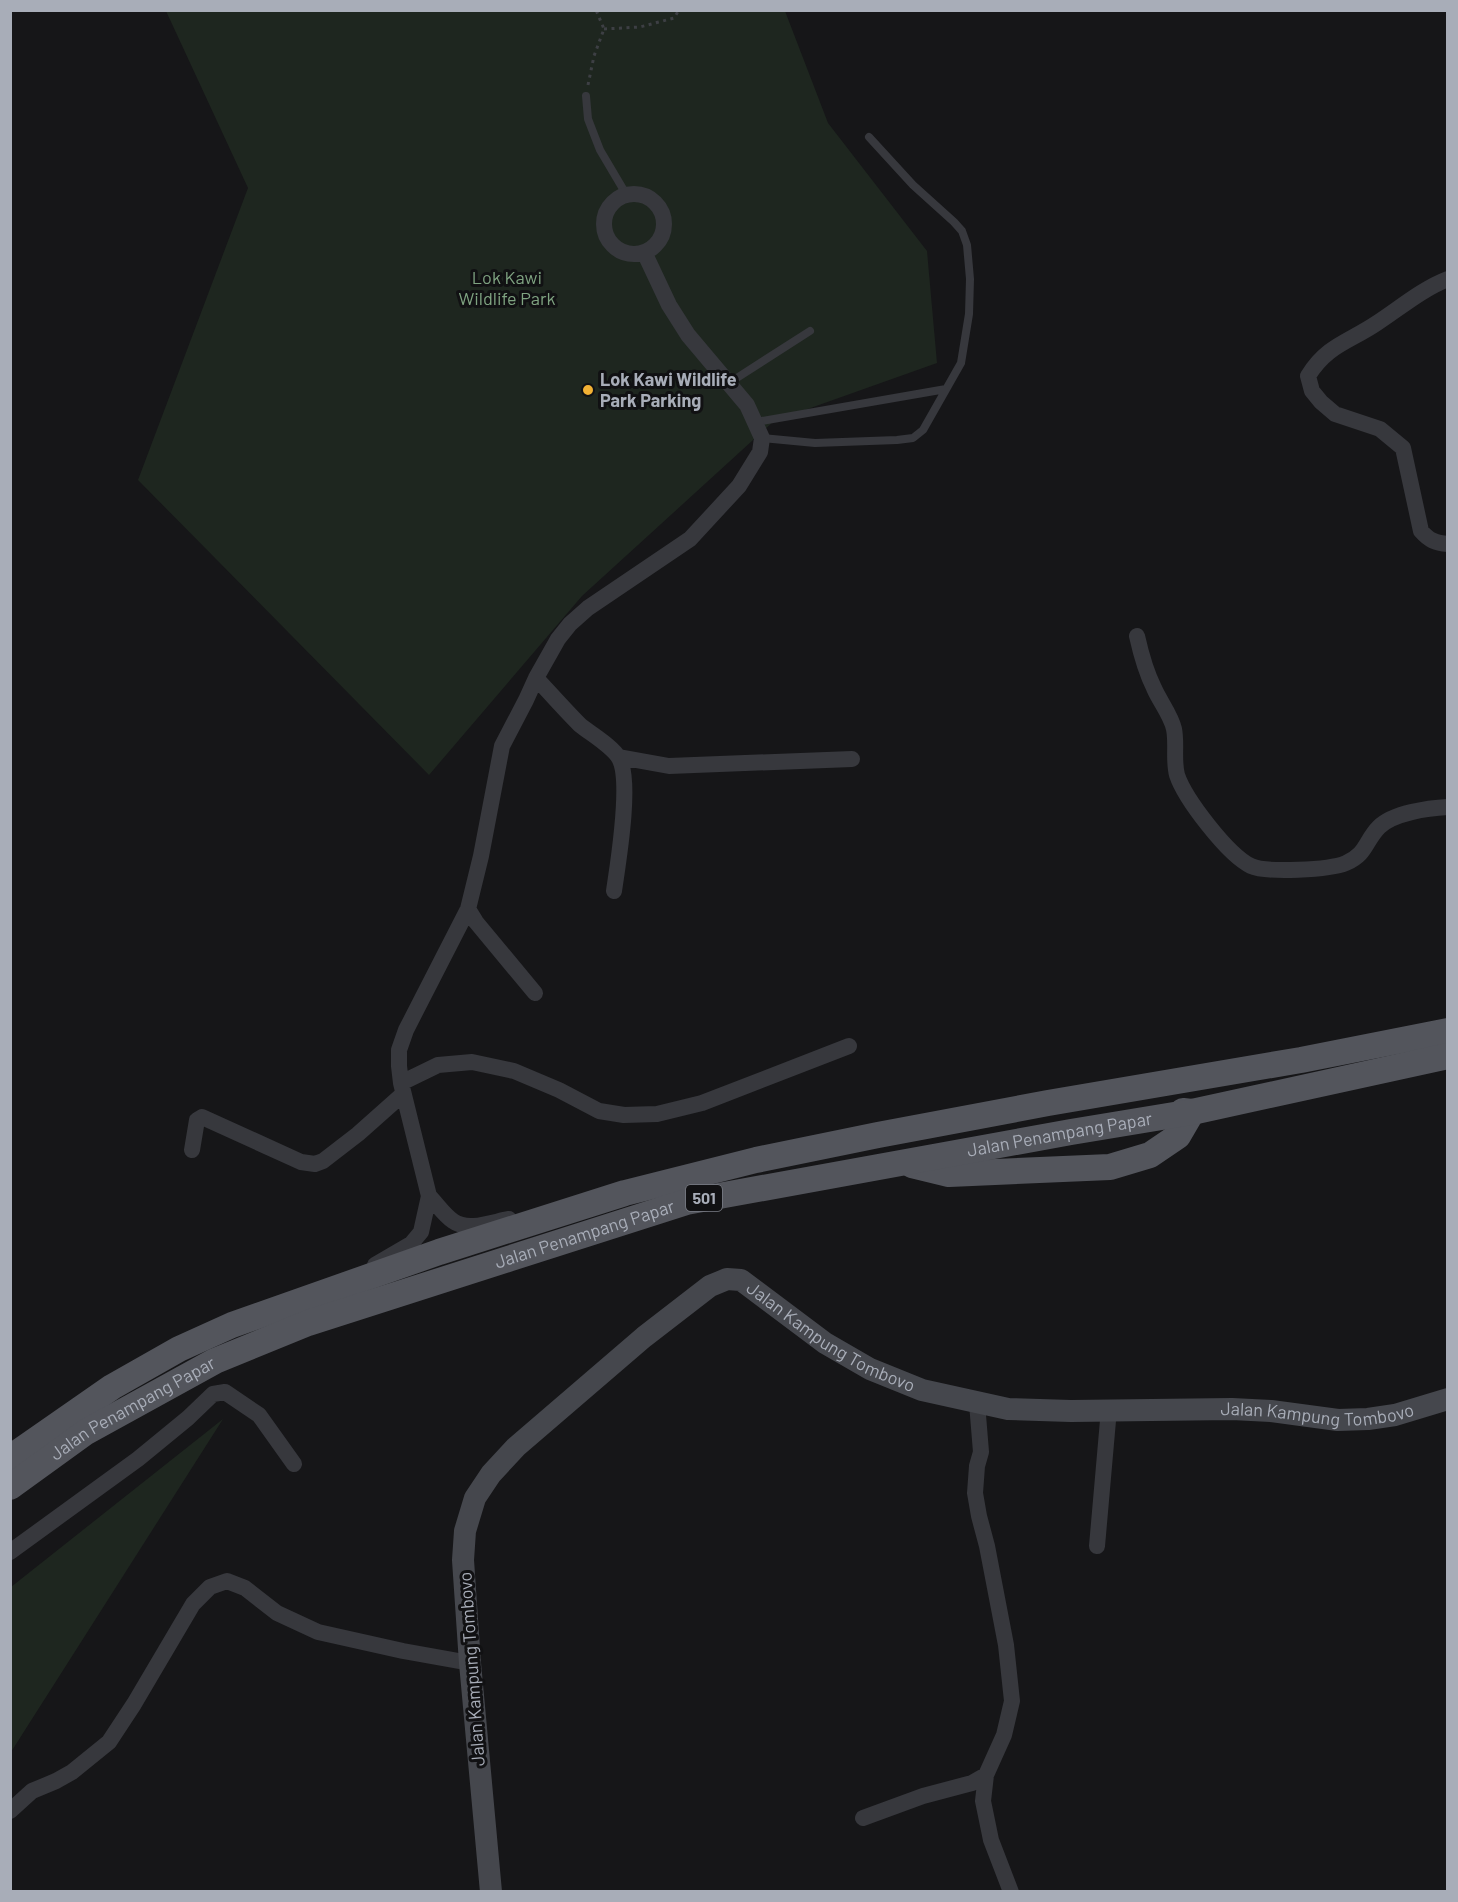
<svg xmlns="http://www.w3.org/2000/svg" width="1458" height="1902" font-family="Barlow,sans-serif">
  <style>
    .green { fill: #1e261f }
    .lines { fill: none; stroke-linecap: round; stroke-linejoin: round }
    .path { stroke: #3d3f44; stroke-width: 3; stroke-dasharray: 3 4.5; stroke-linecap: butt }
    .lane { stroke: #37383d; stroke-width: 8 }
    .street { stroke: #37383d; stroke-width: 16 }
    .secondary { stroke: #45474d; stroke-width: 22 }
    .primary { stroke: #53555c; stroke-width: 26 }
    .poi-dot { fill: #f2b134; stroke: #111113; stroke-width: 2 }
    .labels { text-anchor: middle; stroke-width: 6; stroke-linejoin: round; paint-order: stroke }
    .shield { fill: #111113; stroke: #7b7e86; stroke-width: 1.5 }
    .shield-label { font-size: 16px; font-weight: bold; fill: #a8adb8 }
    .park-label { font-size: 18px; fill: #7fa381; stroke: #111113 }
    .poi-label { font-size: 18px; font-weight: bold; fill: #a8adb8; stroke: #111113; text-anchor: start }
    .street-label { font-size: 18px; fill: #a8adb8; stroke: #111113 }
  </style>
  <rect width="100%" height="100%" fill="#161618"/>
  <path class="green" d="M166,11H785L828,123L927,251L937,363L774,421L582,596L429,775L138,480L248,188Z
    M223,1419L11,1752V1587Z"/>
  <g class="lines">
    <path class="path" d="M604,29L640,27L674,18L679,10
      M588,85L594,56L604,29L596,10"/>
    <path class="lane" d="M586,96L588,119L600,150L626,194
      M729,383L810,331
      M756,422L946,389
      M762,438L815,443L897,440L913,438L923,430L961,363L969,314L970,279L967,245L962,231L954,222L913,185L869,137"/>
    <path class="street" d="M604 224a30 30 0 1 1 60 0a30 30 0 1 1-60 0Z
      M1448,279C1422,289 1400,308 1377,323C1349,342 1327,345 1308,376L1312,391L1321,402L1335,414L1380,429L1403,448L1421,531C1429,540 1435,543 1448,544
      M1137,636C1141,654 1146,672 1154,688C1160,702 1171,715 1174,729C1177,744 1173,760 1177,775C1185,799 1228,855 1251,866C1266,873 1330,870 1346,863C1367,854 1365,841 1379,827C1393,813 1428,808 1448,807
      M536,678C550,693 565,710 580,725C591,734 612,746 619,758C632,781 618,863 614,891
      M619,757L669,766L852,759
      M468,909L476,922L535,993
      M401,1083L438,1065L472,1062L514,1071L559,1090L599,1111L624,1115L657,1114L702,1103L849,1046
      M192,1150L197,1120L202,1117L301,1162L315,1164L323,1161L358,1134L403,1094
      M429,1196C437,1204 444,1215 453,1221C468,1232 492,1222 509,1219
      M375,1265L411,1244L421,1232L429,1196L401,1083L399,1066V1050L406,1030L468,909L481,856L502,746L526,700L536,678L558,639L570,624L588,608L690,539L739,486L760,452L762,438L747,405L688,335L669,305L645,254
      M977,1403L981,1452L977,1466L975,1493L979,1516L987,1546L1006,1645L1012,1701L1004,1735L986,1775L983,1801L991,1840L1011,1892
      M1097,1546L1109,1409
      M10,1552L138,1459L188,1418L213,1394L225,1392L259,1415L294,1464
      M10,1811L32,1791L56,1781L72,1772L109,1742L134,1704L193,1604L210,1587L227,1581L245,1588L277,1613L318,1632L403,1651L470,1663
      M863,1818L923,1796L972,1783L986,1775"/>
    <path class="secondary" id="s1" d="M491,1892L470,1663L463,1560L465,1531L475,1498L491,1474L516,1447L644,1337L710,1286L727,1279L741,1280L825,1343L870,1369L922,1390L1008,1409L1071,1411L1232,1409L1271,1411L1338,1420L1368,1419L1395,1415L1448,1399"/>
    <g class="primary">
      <path d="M912,1165L949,1174L1110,1167L1150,1155L1178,1136L1192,1112L1183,1111"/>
      <path d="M10,1458L112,1387L179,1349L232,1325L439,1252L625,1193L756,1160L878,1135L1048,1103L1301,1060L1448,1031"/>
      <path id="s2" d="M10,1487L86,1432L215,1361L308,1323L686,1202L1071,1132L1192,1112L1448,1056"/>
    </g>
  </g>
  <circle class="poi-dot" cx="588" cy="390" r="6"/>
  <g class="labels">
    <rect class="shield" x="686" y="1185" width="36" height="26" rx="4.5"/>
    <g class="shield-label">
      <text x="704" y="1204">501</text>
    </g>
    <g class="park-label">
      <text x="507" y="284">Lok Kawi<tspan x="507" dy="21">Wildlife Park</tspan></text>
    </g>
    <g class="poi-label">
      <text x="600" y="386">Lok Kawi Wildlife<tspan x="600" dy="21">Park Parking</tspan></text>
    </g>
    <g class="street-label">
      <text dy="6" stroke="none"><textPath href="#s2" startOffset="1118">Jalan Penampang Papar</textPath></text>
      <text dy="6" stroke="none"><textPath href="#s2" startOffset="632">Jalan Penampang Papar</textPath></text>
      <text dy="6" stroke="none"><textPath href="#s1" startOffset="854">Jalan Kampung Tombovo</textPath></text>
      <text dy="6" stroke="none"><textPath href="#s1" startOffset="1358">Jalan Kampung Tombovo</textPath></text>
      <text dy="6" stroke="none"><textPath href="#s2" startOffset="146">Jalan Penampang Papar</textPath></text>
      <text transform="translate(472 1669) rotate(-94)" y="6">Jalan Kampung Tombovo</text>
    </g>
  </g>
  <rect width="1458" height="1902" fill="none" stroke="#a8adb8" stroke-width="24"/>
</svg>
